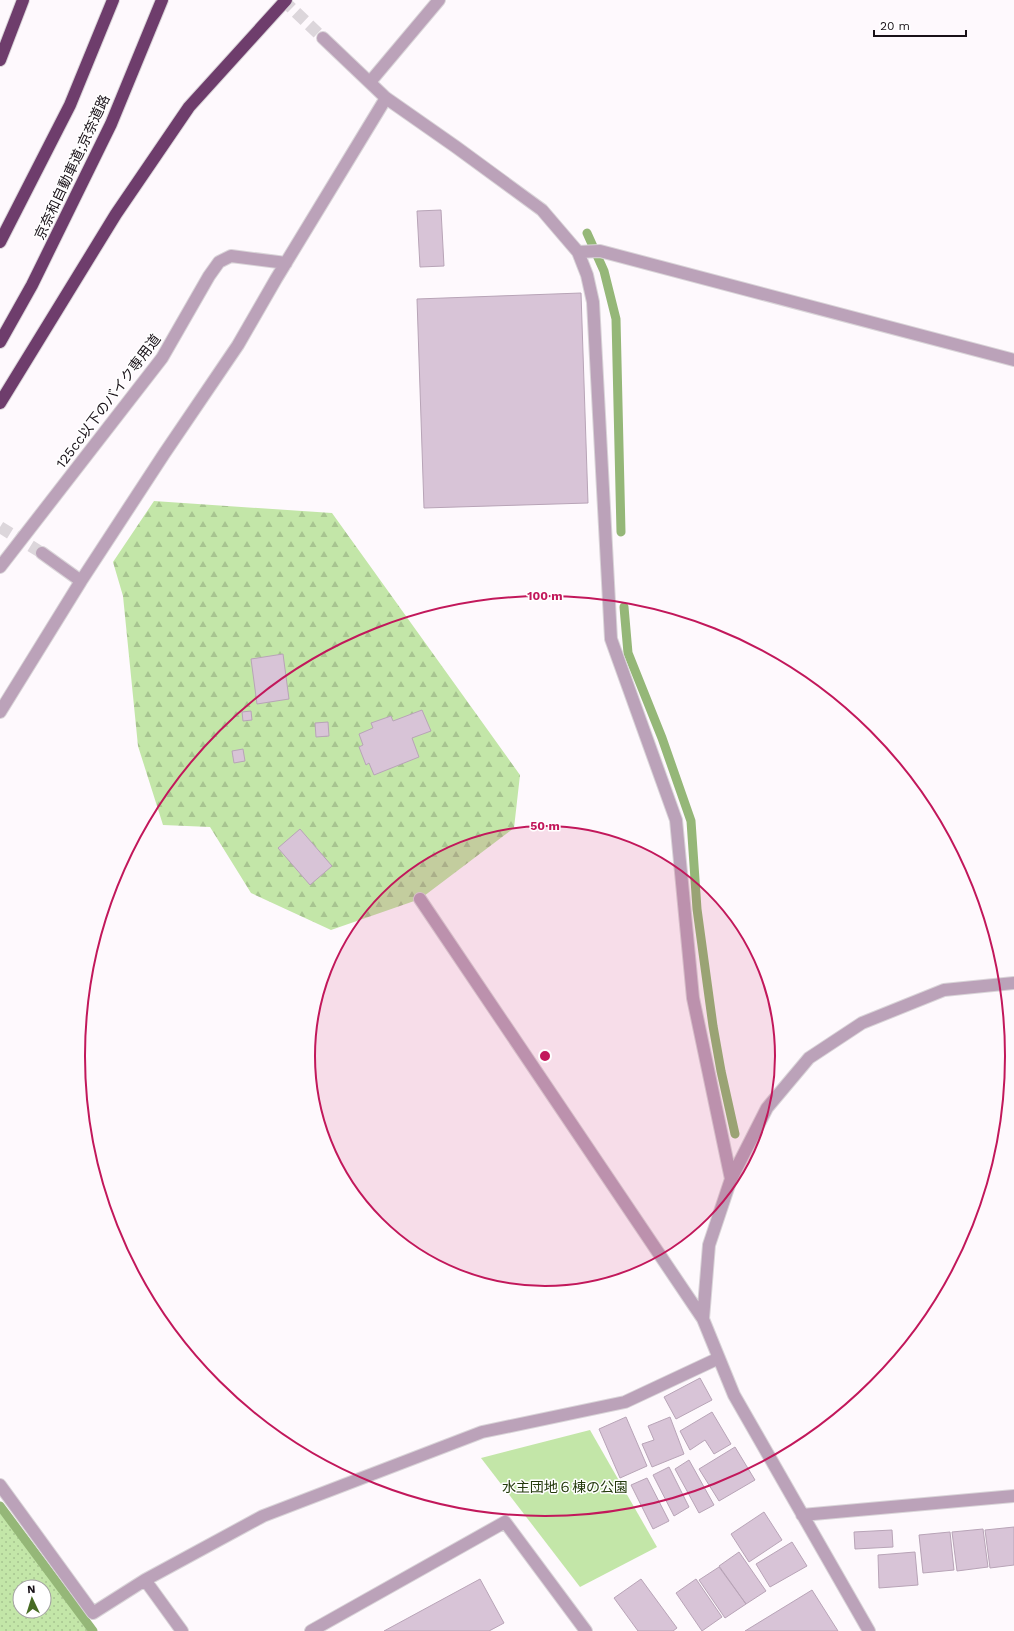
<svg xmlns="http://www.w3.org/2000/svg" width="1014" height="1631" font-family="'Work Sans','Noto Sans JP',sans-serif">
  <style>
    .grass { fill: url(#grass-dots); fill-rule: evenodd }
    .forest { fill: url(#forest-firs) }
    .park { fill: #c3e6a8 }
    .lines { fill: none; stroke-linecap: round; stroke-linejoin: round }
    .stream { stroke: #95b778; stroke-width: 9 }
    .building { fill: #d8c4d7; stroke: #b8a4b7 }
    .minor-tunnel { stroke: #dcd6db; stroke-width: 12; stroke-dasharray: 12 6; stroke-linecap: butt }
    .minor-casing { stroke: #d9d4d8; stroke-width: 14 }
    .highway-casing { stroke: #d9d4d8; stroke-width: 14 }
    .minor { stroke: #bba2b9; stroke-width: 12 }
    .highway { stroke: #6e3d6c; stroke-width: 12 }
    .ring { fill: none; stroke: #c2185b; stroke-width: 2 }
    .labels { text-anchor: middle; stroke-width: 3; stroke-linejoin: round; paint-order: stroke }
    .street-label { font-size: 14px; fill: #191118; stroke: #fff }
    .park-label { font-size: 14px; fill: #243a0c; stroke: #fff }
    .centre { fill: #c2185b; stroke: #fff; stroke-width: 2 }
    .ring-label { font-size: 12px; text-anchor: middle; font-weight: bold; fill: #c2185b; stroke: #fff; stroke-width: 3; stroke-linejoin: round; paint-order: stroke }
  </style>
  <defs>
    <pattern id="grass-dots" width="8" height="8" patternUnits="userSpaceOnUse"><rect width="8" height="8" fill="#c3e6a8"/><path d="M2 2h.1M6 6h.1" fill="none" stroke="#a7c490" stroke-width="1.8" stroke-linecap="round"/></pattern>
    <pattern id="forest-firs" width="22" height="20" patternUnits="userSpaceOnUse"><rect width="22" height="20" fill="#c3e6a8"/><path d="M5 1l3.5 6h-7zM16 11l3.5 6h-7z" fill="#a7c490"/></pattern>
  </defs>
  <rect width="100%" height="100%" fill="#fef9fd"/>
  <path class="grass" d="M0,1507L88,1631H0ZM20,1587H44V1611H20Z"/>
  <path class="forest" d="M154,501L332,513L520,775L514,828L420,899L331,930L251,893L210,827L163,825L138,746L123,596L113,562Z"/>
  <path class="park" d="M590,1430L657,1547L580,1587L481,1458Z"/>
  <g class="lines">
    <path class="stream" d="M587,233L604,271L616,319L621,532
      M624,607L628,653L662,738L691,821L697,909L713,1026L721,1071L735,1134
      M0,1506L93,1631"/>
  </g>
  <path class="building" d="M441,210L444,266L420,267L417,211Z
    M581,293L588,503L424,508L417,299Z
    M283,654L289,699L257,704L251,659Z
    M422,710L431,731L412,738L419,757L374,775L369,763L366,765L359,747L363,745L359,734L373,728L371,723L391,716L393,721Z
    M251,711L252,720L243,721L242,712Z
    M328,722L329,736L316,737L315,723Z
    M243,749L245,761L234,763L232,751Z
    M300,829L332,866L310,885L278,848Z
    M700,1378L712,1400L676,1419L664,1397Z
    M712,1412L731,1444L714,1454L705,1440L690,1450L680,1431Z
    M626,1417L647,1466L620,1478L599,1429Z
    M670,1417L684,1454L652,1467L642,1444L654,1440L648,1426Z
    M735,1447L755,1480L719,1501L699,1469Z
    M689,1460L714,1505L699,1513L675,1469Z
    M669,1467L689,1507L674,1516L653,1475Z
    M647,1478L669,1521L653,1529L631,1485Z
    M764,1512L782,1540L749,1562L731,1534Z
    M1014,1527V1565L990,1568L985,1530Z
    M983,1529L988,1567L957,1571L952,1532Z
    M892,1530L893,1547L855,1549L854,1532Z
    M950,1532L954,1570L923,1573L919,1535Z
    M792,1542L807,1566L770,1587L756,1564Z
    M739,1552L766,1591L746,1604L719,1566Z
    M915,1552L918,1585L879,1588L878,1555Z
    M719,1567L746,1604L725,1618L699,1580Z
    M480,1579L504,1623L489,1631H384Z
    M641,1579L677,1628L673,1631H638L614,1598Z
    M696,1579L722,1617L702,1631L676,1593Z
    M812,1590L838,1631H745Z"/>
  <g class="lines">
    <path class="minor-tunnel" d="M283,0L323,38
      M0,527L42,553"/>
    <defs>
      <path id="minor" d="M323,38L386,98L456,147L542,210L578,252L587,275L593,302L611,639L676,820L693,998L731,1179
        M370,82L439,0
        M578,252L600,251L1014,360
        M42,553L81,581
        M0,567L162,358L209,276L219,262L231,256L286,263
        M0,712L81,581L164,454L238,345L276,279L386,98
        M420,899L703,1319
        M0,1485L93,1613L145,1580L263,1516L482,1432L625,1402L719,1358
        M802,1515L1014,1496
        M145,1580L182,1631
        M311,1631L505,1522L586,1631
        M869,1631L734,1395L703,1319L709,1245L731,1179L767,1108L809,1058L862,1023L944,990L1014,983"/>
      <path id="highway" d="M0,60L23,0
        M0,242L70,105L113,0
        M0,342L32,285L111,124L162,0
        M0,403L116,214L189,107L286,0"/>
    </defs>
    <use href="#minor" class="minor-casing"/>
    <use href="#highway" class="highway-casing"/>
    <use href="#minor" class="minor"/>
    <use href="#highway" class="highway"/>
  </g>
  <circle cx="545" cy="1056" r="230" fill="#c2185b" fill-opacity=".12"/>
  <g class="ring">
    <circle cx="545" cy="1056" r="230"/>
    <circle cx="545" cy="1056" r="460"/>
  </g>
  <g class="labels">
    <g class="street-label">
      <text transform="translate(72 167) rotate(-65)" y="5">京奈和自動車道;京奈道路</text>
      <text transform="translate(108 401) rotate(-53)" y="5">125cc以下のバイク専用道</text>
    </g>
    <g class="park-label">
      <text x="565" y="1492">水主団地６棟の公園</text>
    </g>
  </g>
  <circle cx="545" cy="1056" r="6" class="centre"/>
  <g class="ring-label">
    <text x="545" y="600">100 m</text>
    <text x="545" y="830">50 m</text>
  </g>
  <g transform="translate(32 1599) rotate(356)"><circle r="19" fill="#ffffff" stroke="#a3a0a3"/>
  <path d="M0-3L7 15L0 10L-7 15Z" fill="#476b23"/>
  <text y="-6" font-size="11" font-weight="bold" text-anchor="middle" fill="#191118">N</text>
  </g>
  <path d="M874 30v6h92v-6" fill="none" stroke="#191118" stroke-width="2"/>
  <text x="880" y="30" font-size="12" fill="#191118" stroke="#ffffff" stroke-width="3" paint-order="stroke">20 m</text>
</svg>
